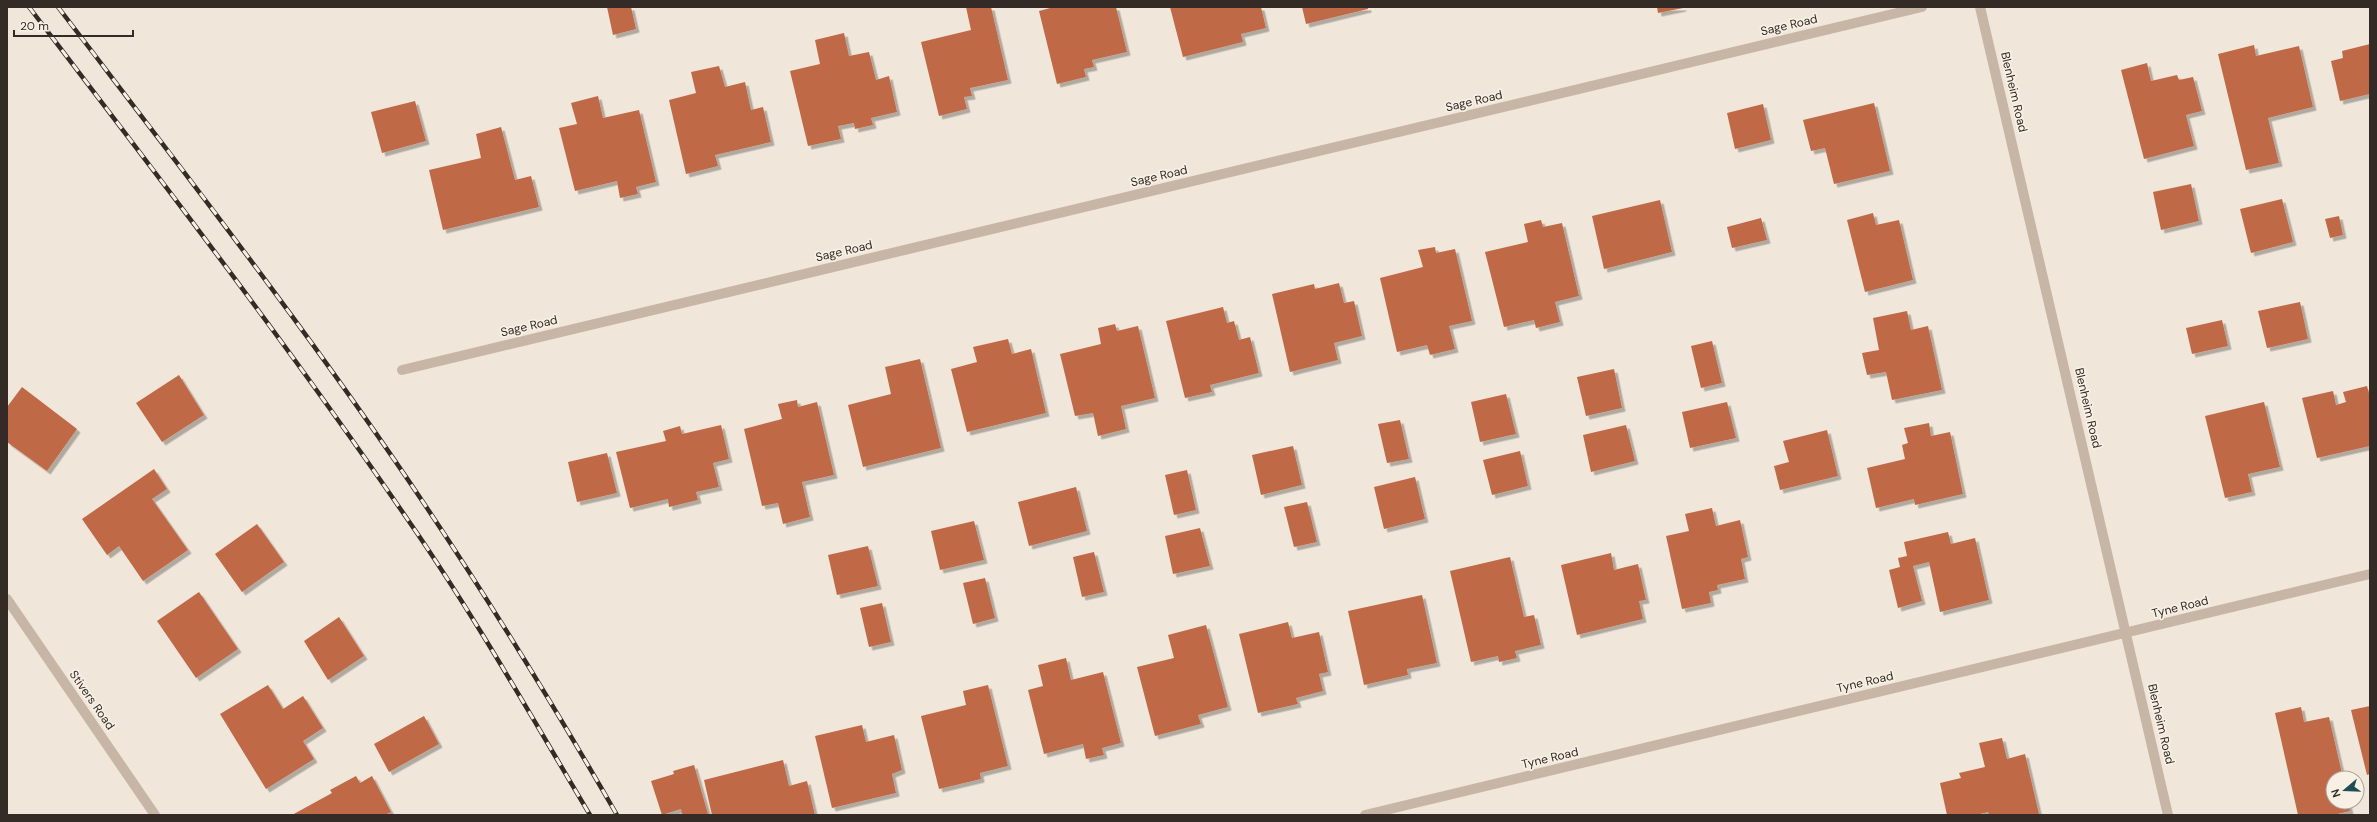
<svg xmlns="http://www.w3.org/2000/svg" width="2377" height="822" font-family="'DM Sans',sans-serif">
  <style>
    .building { fill: #c06947; filter: url(#shadow) }
    .lines { fill: none; stroke-linecap: round; stroke-linejoin: round }
    .minor { stroke: #c7b6a6; stroke-width: 10 }
    .rail-casing { stroke: #342b27; stroke-width: 4.5 }
    .rail { stroke: #f8f0e5; stroke-width: 3; stroke-dasharray: 9; stroke-linecap: butt }
    .labels { text-anchor: middle; stroke-width: 3.5; stroke-linejoin: round; paint-order: stroke }
    .street-label { font-size: 12px; fill: #342b27; stroke: #f8f0e5 }
  </style>
  <defs>
    <filter id="shadow"><feDropShadow dx="3.5" dy="3.5" stdDeviation="0" flood-color="#0004"/></filter>
  </defs>
  <rect width="100%" height="100%" fill="#f0e6d9"/>
  <path class="building" d="M607,7H631L636,29L613,35Z
    M966,7H991L1008,80L970,88L972,96L964,97L967,109L939,116L921,42L971,30Z
    M1054,7H1116L1127,52L1092,60L1094,67L1084,69L1086,77L1057,84L1039,11Z
    M1170,7H1261L1266,28L1241,34L1243,42L1183,57Z
    M1302,7H1368V9L1306,24Z
    M1657,7H1683V8L1658,13Z
    M844,33L849,56L869,52L876,80L889,76L897,112L871,118L873,125L855,129L854,123L838,126L841,139L808,146L790,71L820,64L815,40Z
    M2370,44V94L2340,101L2331,61L2343,58L2342,51Z
    M2254,45L2256,56L2299,46L2313,107L2268,118L2279,163L2246,170L2218,54Z
    M2147,63L2151,81L2177,75L2179,80L2193,77L2202,111L2186,115L2194,146L2144,159L2121,70Z
    M719,66L725,87L745,82L751,110L763,107L771,142L715,155L718,166L686,174L669,100L696,93L691,72Z
    M598,96L603,118L639,110L656,182L636,187L638,194L620,198L617,181L575,191L559,128L577,124L571,103Z
    M415,101L426,141L382,153L371,112Z
    M1874,103L1890,171L1834,184L1825,148L1811,151L1803,120Z
    M1763,104L1771,140L1735,149L1727,113Z
    M501,127L515,180L531,176L539,207L443,230L429,170L481,158L476,134Z
    M2191,184L2199,221L2161,230L2153,192Z
    M2282,199L2293,242L2251,253L2240,209Z
    M1660,200L1672,252L1604,269L1592,216Z
    M1873,213L1876,225L1899,220L1913,280L1865,292L1847,220Z
    M2339,216L2343,235L2330,238L2325,219Z
    M1761,218L1767,240L1732,248L1727,227Z
    M1541,220L1543,227L1562,223L1579,296L1555,302L1560,322L1536,328L1534,320L1504,327L1485,252L1528,242L1524,224Z
    M1435,247L1436,253L1455,249L1472,321L1449,326L1455,349L1430,355L1427,345L1397,352L1380,278L1423,267L1418,250Z
    M1339,283L1344,303L1354,301L1362,336L1334,343L1338,360L1290,372L1272,294L1314,284L1315,289Z
    M2300,302L2308,339L2267,348L2258,311Z
    M1223,307L1227,323L1234,321L1239,340L1250,337L1259,373L1210,385L1212,392L1185,398L1166,321Z
    M1907,311L1911,330L1928,326L1942,390L1892,400L1886,372L1867,375L1862,353L1879,350L1873,318Z
    M2222,320L2228,346L2192,354L2186,328Z
    M1115,324L1117,331L1138,326L1155,398L1121,406L1126,429L1098,436L1093,413L1075,416L1060,354L1101,344L1098,328Z
    M1008,339L1012,354L1031,349L1046,413L967,432L951,369L977,362L973,347Z
    M1712,341L1722,383L1701,388L1691,346Z
    M920,359L941,448L863,467L848,405L891,394L885,367Z
    M1614,369L1622,408L1586,416L1577,377Z
    M179,375L204,415L162,442L136,403Z
    M2367,386L2370,397V446L2317,458L2302,398L2333,391L2336,405L2346,402L2343,392Z
    M22,387L77,429L47,471L7,442V407Z
    M1506,394L1516,434L1480,442L1471,402Z
    M797,400L798,407L817,402L834,475L802,482L810,517L783,524L778,503L762,506L744,429L782,419L778,404Z
    M1727,402L1736,438L1690,448L1682,412Z
    M2264,402L2280,467L2248,474L2252,492L2225,498L2205,416Z
    M1400,420L1409,459L1387,463L1378,424Z
    M1929,423L1931,436L1950,432L1963,494L1915,505L1914,499L1876,508L1867,468L1905,459L1902,445L1908,443L1904,428Z
    M721,425L729,459L713,463L719,487L696,492L698,500L669,507L668,499L630,508L616,452L666,441L663,431L680,426L682,434Z
    M1626,425L1635,461L1591,472L1583,435Z
    M1827,430L1838,476L1780,490L1774,466L1789,462L1783,441Z
    M1293,446L1302,485L1261,495L1252,455Z
    M1520,451L1528,486L1492,495L1483,460Z
    M607,453L617,493L577,502L568,462Z
    M154,469L167,489L152,499L188,550L143,581L119,546L107,555L82,519Z
    M1187,470L1196,510L1174,515L1165,475Z
    M1415,477L1425,519L1384,529L1374,487Z
    M1076,487L1087,531L1029,546L1018,502Z
    M1307,502L1317,542L1294,547L1284,507Z
    M1712,508L1716,526L1740,520L1748,557L1741,559L1745,579L1717,585L1718,590L1709,592L1711,603L1682,609L1666,536L1689,531L1685,514Z
    M974,521L984,560L940,570L931,531Z
    M257,524L284,562L242,592L215,554Z
    M1200,528L1210,566L1173,574L1165,536Z
    M1948,532L1951,544L1975,538L1989,600L1940,612L1929,562L1913,566L1922,601L1898,608L1889,570L1900,567L1898,558L1907,556L1904,542Z
    M868,546L878,586L837,595L828,555Z
    M1094,552L1104,592L1082,597L1073,557Z
    M1611,553L1614,570L1638,564L1646,600L1639,601L1643,619L1577,635L1561,565Z
    M1510,557L1524,617L1534,615L1541,645L1515,651L1517,658L1499,662L1498,656L1471,662L1450,571Z
    M985,578L995,618L973,624L963,583Z
    M199,592L238,649L196,678L157,621Z
    M1422,595L1437,663L1407,669L1408,675L1364,685L1348,611Z
    M882,603L891,642L869,647L860,608Z
    M339,617L364,656L328,680L304,641Z
    M1288,622L1292,638L1319,632L1328,672L1319,674L1323,691L1296,698L1298,704L1258,713L1239,634Z
    M1206,625L1228,707L1198,715L1201,724L1155,736L1137,667L1174,658L1168,635Z
    M1066,658L1071,680L1103,672L1121,743L1102,748L1104,755L1086,759L1083,744L1044,754L1028,690L1043,686L1038,665Z
    M268,685L283,709L303,696L323,728L303,741L314,759L266,789L220,714Z
    M988,685L1008,766L980,773L981,779L939,789L921,716L966,705L963,691Z
    M2370,706V774L2367,775L2351,710Z
    M2301,707L2304,722L2329,717L2343,778H2333V802H2348L2350,811L2333,815H2298L2275,713Z
    M424,716L439,744L389,772L374,744Z
    M862,725L866,742L894,735L902,770L892,774L896,793L832,808L815,736Z
    M2002,738L2007,759L2025,754L2039,814L1989,815L1988,812L1976,815H1947L1940,783L1961,778L1959,773L1985,767L1979,743Z
    M783,760L789,786L807,781L815,815H712L704,780Z
    M694,765L708,814L682,815L681,809L662,815L651,781L674,774L673,771Z
    M356,776L360,783L372,776L391,812L385,815H292L332,793L330,790Z"/>
  <g class="lines">
    <path class="minor" d="M1980,7L2168,815
      M402,370L1922,7
      M7,599L155,815
      M1365,815L2370,574"/>
    <defs>
      <path id="rail" d="M29,7C158,176 288,345 408,520C474,615 531,716 590,815
        M58,7C184,172 312,336 427,508C494,608 557,711 617,815"/>
    </defs>
    <use href="#rail" class="rail-casing"/>
    <use href="#rail" class="rail"/>
  </g>
  <g class="labels">
    <g class="street-label">
      <text transform="translate(1789 25) rotate(-13)" y="4">Sage Road</text>
      <text transform="translate(2014 92) rotate(77)" y="4">Blenheim Road</text>
      <text transform="translate(1474 101) rotate(-13)" y="4">Sage Road</text>
      <text transform="translate(1159 176) rotate(-13)" y="4">Sage Road</text>
      <text transform="translate(844 251) rotate(-13)" y="4">Sage Road</text>
      <text transform="translate(529 326) rotate(-13)" y="4">Sage Road</text>
      <text transform="translate(2088 408) rotate(77)" y="4">Blenheim Road</text>
      <text transform="translate(2180 607) rotate(-14)" y="4">Tyne Road</text>
      <text transform="translate(1865 682) rotate(-13)" y="4">Tyne Road</text>
      <text transform="translate(92 700) rotate(55)" y="4">Stivers Road</text>
      <text transform="translate(2161 724) rotate(77)" y="4">Blenheim Road</text>
      <text transform="translate(1550 758) rotate(-13)" y="4">Tyne Road</text>
    </g>
  </g>
  <rect width="2377" height="822" fill="none" stroke="#342b27" stroke-width="16"/>
  <g transform="translate(2345 790) rotate(251)"><circle r="19" fill="#f8f0e5" stroke="#aaa199"/>
  <path d="M0-3L7 15L0 10L-7 15Z" fill="#1e4e53"/>
  <text y="-6" font-size="11" font-weight="bold" text-anchor="middle" fill="#342b27">N</text>
  </g>
  <path d="M14 30v6h119v-6" fill="none" stroke="#342b27" stroke-width="2"/>
  <text x="20" y="30" font-size="12" fill="#342b27" stroke="#f8f0e5" stroke-width="3" paint-order="stroke">20 m</text>
</svg>
